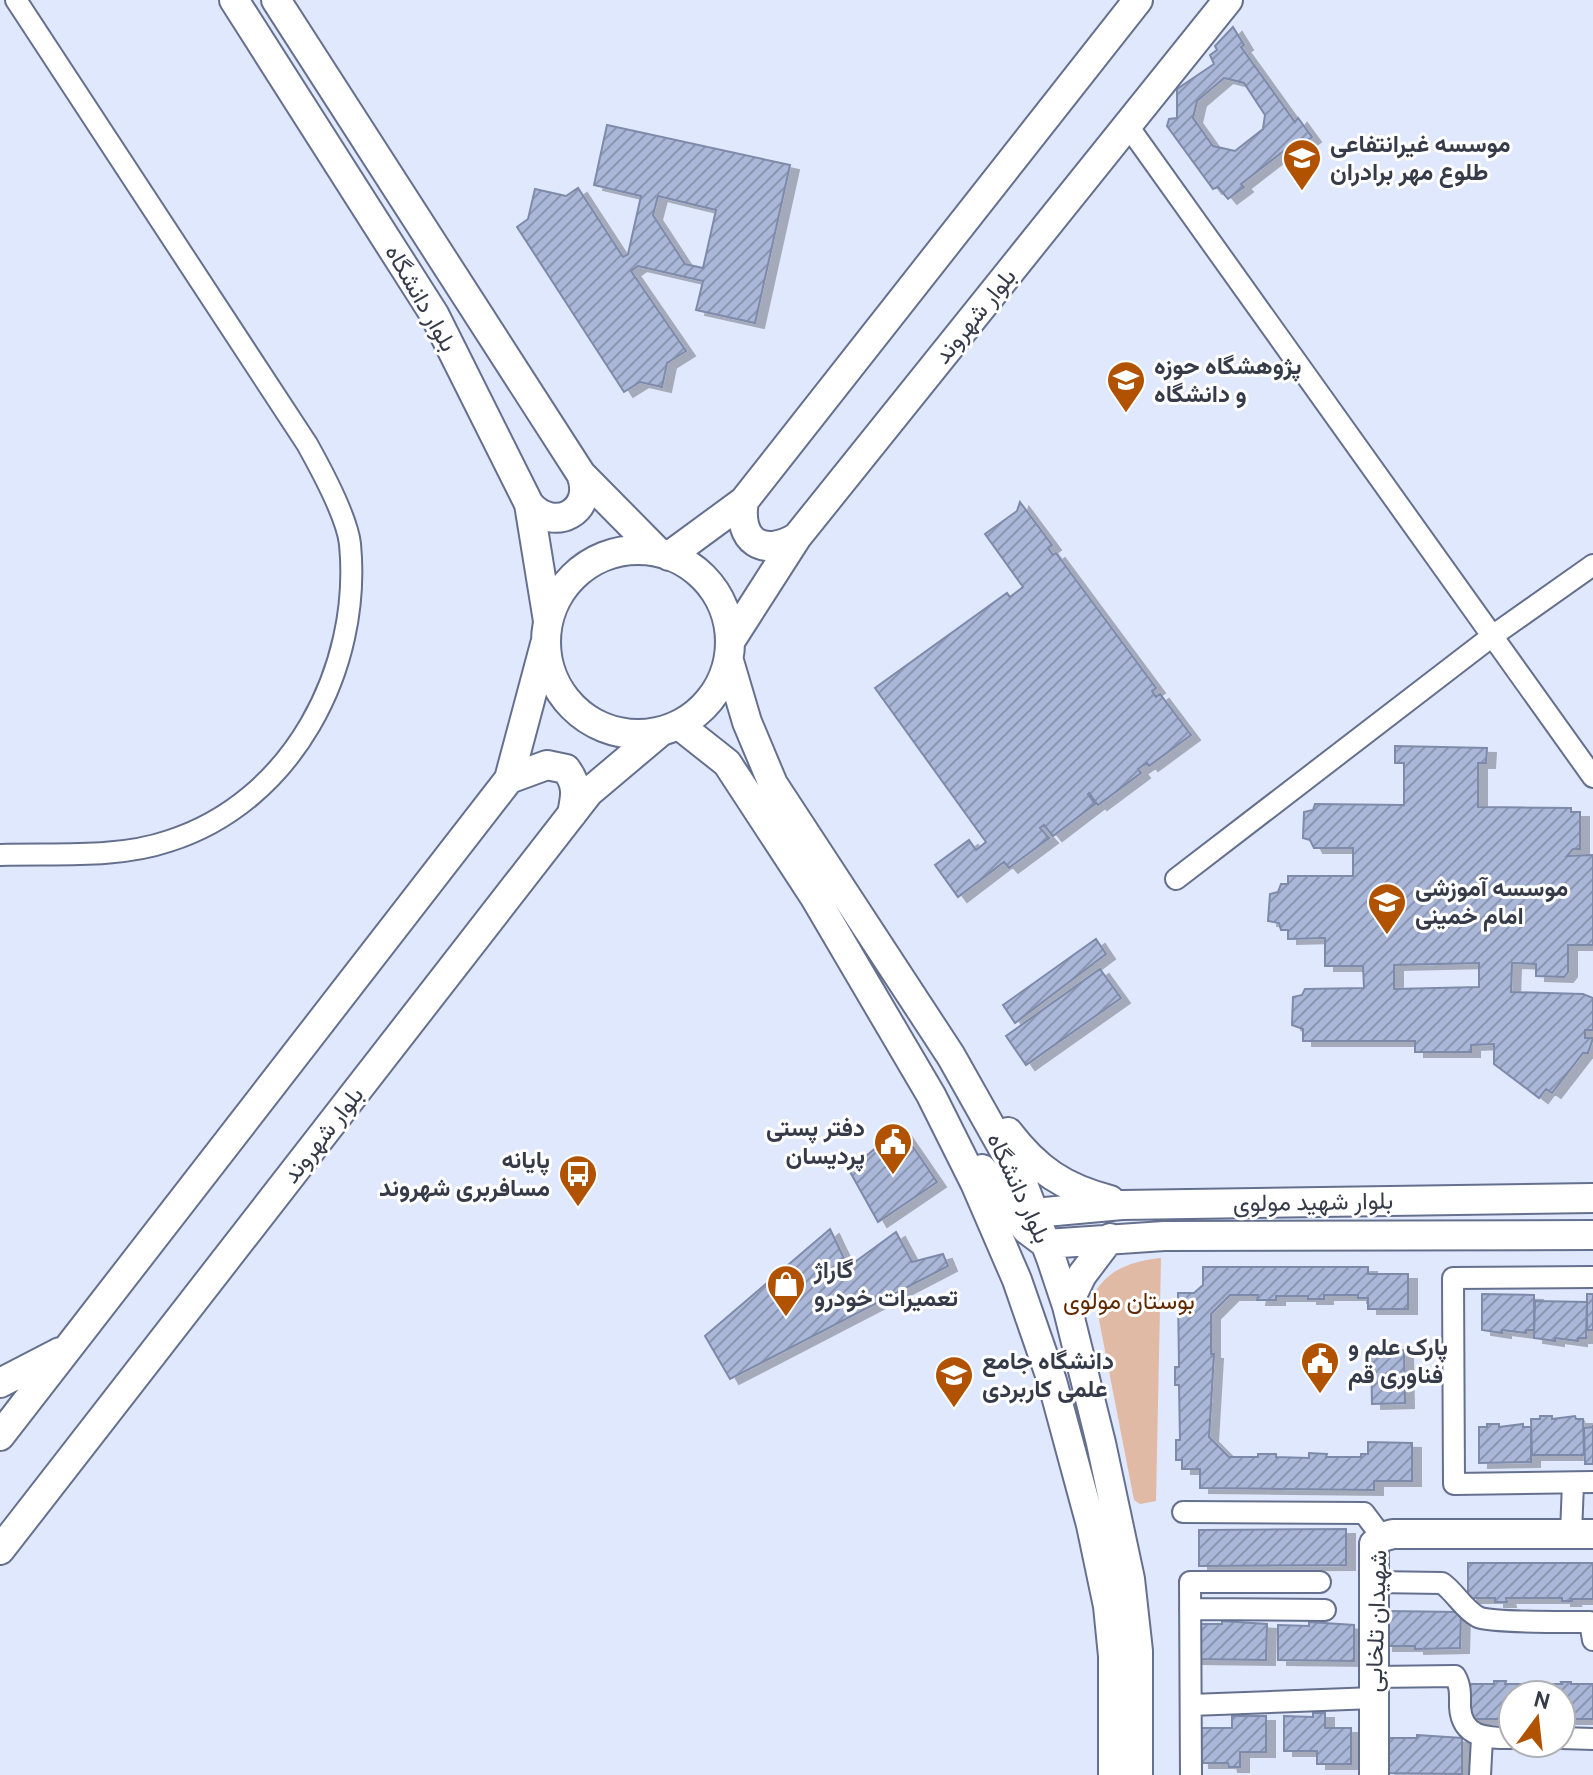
<svg xmlns="http://www.w3.org/2000/svg" width="1593" height="1775" font-family="Cabin,Vazirmatn,sans-serif">
  <style>
    .green { fill: #e0baa5 }
    .building { fill: url(#building-hatch); stroke: #7e8aa9; stroke-width: 2; fill-rule: evenodd; filter: url(#shadow) }
    .lines { fill: none; stroke-linecap: round; stroke-linejoin: round }
    .street-casing { stroke: #65708e; stroke-width: 24 }
    .secondary-casing { stroke: #65708e; stroke-width: 32 }
    .street { stroke: #fff; stroke-width: 20 }
    .secondary { stroke: #fff; stroke-width: 28 }
    .labels { text-anchor: middle; stroke-width: 6; stroke-linejoin: round; paint-order: stroke }
    .poi-label { font-size: 24px; font-weight: bold; fill: #363b49; stroke: #fff; text-anchor: start }
    .street-label { font-size: 24px; fill: #363b49; stroke: #fff }
    .park-label { font-size: 24px; fill: #602900; stroke: #fff }
  </style>
  <defs>
    <pattern id="building-hatch" width="6" height="6" patternUnits="userSpaceOnUse" patternTransform="scale(2)"><rect width="6" height="6" fill="#aab7d8"/><path d="M-1 1l2-2M0 6l6-6M5 7l2-2" fill="none" stroke="#8b96b1"/></pattern>
    <filter id="shadow"><feDropShadow dx="9" dy="5" stdDeviation="0" flood-color="#0004"/></filter>
  </defs>
  <rect width="100%" height="100%" fill="#e0e8fd"/>
  <path class="green" d="M1161,1258L1156,1501L1140,1504L1134,1500L1094,1294C1109,1268 1133,1261 1161,1258Z"/>
  <path class="building" d="M1233,27L1244,45L1241,47L1295,122L1298,118L1312,137L1292,151L1289,147L1241,184L1244,187L1228,199L1218,187L1213,189L1167,126L1169,119L1177,118V89L1214,64L1210,55L1217,50L1215,46ZM1224,78L1244,83L1265,115L1263,129L1235,151L1213,146L1193,118L1197,101Z
    M607,125L790,165L755,323L696,310L703,281L638,266L631,271L686,351L667,363L662,387L640,382L624,392L517,227L528,219L535,189L566,196L578,188L623,257L628,254L641,196L594,185ZM658,196L716,210L703,268L685,264L653,215Z
    M1020,502L1052,545L1048,548L1053,555L1056,553L1156,688L1152,691L1156,697L1160,694L1191,735L1149,766L1147,763L1138,769L1141,773L1098,805L1089,793L1088,794L1095,804L1053,836L1044,825L1040,828L1049,838L1009,868L1004,862L958,897L935,865L969,840L976,850L986,842L875,688L1007,593L1010,597L1023,587L985,534L1017,511Z
    M1395,746L1487,748L1486,763H1478V807L1571,808V812H1580V849H1573L1567,856L1593,855V945H1568V972L1564,977L1536,976V964L1512,963L1511,992L1583,994L1593,998V1030H1585V1038H1593L1588,1053H1583L1552,1093L1546,1089L1539,1098L1494,1064V1044L1471,1045V1052H1415V1041H1303V1029L1292,1025L1293,997L1302,995L1305,989L1364,988L1363,966H1325V938L1288,939V930H1281L1279,923L1268,921L1270,894L1278,892L1281,884H1288V876H1353V848H1314L1310,840L1303,838L1304,812L1313,810L1315,804L1404,805V763H1395ZM1479,963V987L1394,989V965Z
    M1096,939L1106,954L1015,1023L1003,1005Z
    M1100,969L1121,998L1026,1065L1006,1036Z
    M900,1128L937,1182L878,1222L849,1170Z
    M830,1229L848,1267L896,1232L912,1262L943,1254L948,1266L730,1379L705,1336Z
    M1203,1267H1368V1274H1408V1309H1368V1298H1358V1295H1324V1299H1308V1296H1276V1300H1257L1258,1295H1230L1211,1314V1354H1214L1209,1437L1229,1457H1258V1454H1276V1457L1309,1458V1453L1327,1454L1326,1457H1361V1454H1368V1442L1412,1443V1481H1374V1490L1200,1488V1469H1182V1460H1176V1440H1180L1179,1385H1175V1367H1179L1178,1293H1194L1203,1285Z
    M1482,1294L1534,1295V1330H1526V1333L1502,1330V1333L1482,1330Z
    M1587,1294H1593V1330H1587Z
    M1535,1301L1587,1302L1586,1338H1578V1341L1555,1338V1341L1534,1338Z
    M1404,1350L1405,1403L1372,1404L1371,1351Z
    M1540,1416H1552V1419L1575,1416L1576,1419H1583L1584,1455H1532L1531,1419H1540Z
    M1487,1424H1499V1427L1523,1424V1427H1531V1462L1479,1463V1427H1487Z
    M1593,1425V1464H1585L1584,1428L1593,1427Z
    M1346,1529V1565L1199,1566V1530Z
    M1468,1563H1593V1599H1571L1572,1601H1562V1598H1506L1507,1602H1495V1598H1468Z
    M1385,1611L1461,1612L1460,1648L1415,1649V1646H1384Z
    M1222,1621L1267,1624L1266,1660L1190,1659L1191,1624H1222Z
    M1309,1622L1354,1625V1661L1278,1660V1625L1309,1626Z
    M1494,1681H1506L1505,1684H1562L1561,1682H1571V1684H1593V1719H1561V1695H1513V1719H1467V1684H1494Z
    M1313,1713H1325V1728H1351V1764H1317V1751H1284V1716L1313,1717Z
    M1232,1716H1266V1752H1240V1767H1229L1228,1763H1200L1199,1728H1232Z
    M1417,1735L1462,1738V1774L1386,1773V1738H1417Z"/>
  <g class="lines">
    <defs>
      <path id="street" d="M1128,126L1593,777
        M0,855C55,853 116,859 169,841C292,802 362,669 350,544C347,517 321,469 307,444L16,0
        M1176,879L1491,637L1593,565
        M1593,1277L1453,1278L1454,1484L1593,1482
        M1183,1512L1364,1513L1382,1537
        M1571,1534L1573,1483
        M1374,1582L1442,1583C1456,1593 1463,1609 1478,1617C1491,1623 1570,1622 1590,1622L1593,1640
        M1190,1609L1325,1610
        M1374,1677L1455,1676C1461,1686 1460,1696 1460,1707C1462,1739 1489,1738 1513,1738
        M1191,1705L1374,1698
        M1561,1738L1593,1739
        M1191,1775L1190,1582H1320
        M1480,1775L1482,1738"/>
      <path id="secondary" d="M234,0L434,314L529,504L548,621
        M276,0L581,474L658,552
        M744,501C737,541 763,558 797,537
        M529,504C554,534 596,511 581,474
        M546 642a92 92 0 1 1 184 0a92 92 0 1 1-184 0Z
        M669,556L744,501L1138,0
        M731,640L797,537L1228,0
        M729,661L747,722L773,784L951,1056L1023,1184L1051,1258L1067,1306L1101,1443L1130,1579L1138,1651V1775
        M679,725L727,763L814,896L931,1095L975,1183L1017,1280L1052,1381L1091,1525L1108,1606L1113,1656V1775
        M509,779L547,765L566,769C578,785 576,795 572,814
        M1008,1132C1037,1170 1064,1188 1110,1200
        M982,1169L1026,1229L1046,1244L1164,1236L1593,1235
        M1034,1213L1122,1205L1593,1198
        M1067,1306L1082,1275L1110,1238
        M0,1383L60,1352
        M0,1436L509,779L545,644
        M0,1550L589,792L659,733
        M1374,1775V1544L1382,1537L1393,1534H1593"/>
    </defs>
    <use href="#street" class="street-casing"/>
    <use href="#secondary" class="secondary-casing"/>
    <use href="#street" class="street"/>
    <use href="#secondary" class="secondary"/>
  </g>
  <defs>
    <symbol id="university-pin" viewBox="-11 -11 22 30"><path d="M0 17L-7.5 6A9.5 9.5 0 1 1 7.5 6Z" fill="#b05200" stroke="#fff"/><path d="M0-5L7-2L0 1L-7-2ZM-4 1L0 2.5L4 1V4Q0 6-4 4Z" fill="#fff"/></symbol>
    <symbol id="civic-pin" viewBox="-11 -11 22 30"><path d="M0 17L-7.5 6A9.5 9.5 0 1 1 7.5 6Z" fill="#b05200" stroke="#fff"/><path d="M-.6-6.5H3V-4.5H.6V-3L4-1V1h2V6H-6V1h2V-1L-.6-3ZM-1.2 2.5V6h2.4V2.5Z" fill="#fff"/></symbol>
    <symbol id="bus-pin" viewBox="-11 -11 22 30"><path d="M0 17L-7.5 6A9.5 9.5 0 1 1 7.5 6Z" fill="#b05200" stroke="#fff"/><path d="M-5-6H5V4H4V6H2V4H-2V6H-4V4H-5ZM-3.5-4V0h7V-4ZM-3.5 1.2v1.5H-2V1.2ZM2 1.2v1.5H3.5V1.2Z" fill="#fff"/></symbol>
    <symbol id="shop-pin" viewBox="-11 -11 22 30"><path d="M0 17L-7.5 6A9.5 9.5 0 1 1 7.5 6Z" fill="#b05200" stroke="#fff"/><path d="M-5-2.5h2.3a2.7 3.5 0 0 1 5.4 0H5L5.5 6h-11ZM-1.5-2.5h3a1.5 2.3 0 0 0-3 0Z" fill="#fff"/></symbol>
  </defs>
  <g fill-rule="evenodd">
    <use href="#university-pin" x="1280" y="136" width="44" height="60"/>
    <use href="#university-pin" x="1104" y="358" width="44" height="60"/>
    <use href="#university-pin" x="1365" y="880" width="44" height="60"/>
    <use href="#civic-pin" x="871" y="1120" width="44" height="60"/>
    <use href="#bus-pin" x="556" y="1152" width="44" height="60"/>
    <use href="#shop-pin" x="764" y="1262" width="44" height="60"/>
    <use href="#civic-pin" x="1298" y="1339" width="44" height="60"/>
    <use href="#university-pin" x="932" y="1353" width="44" height="60"/>
  </g>
  <g class="labels">
    <g class="poi-label">
      <text x="1330" y="152">موسسه غیرانتفاعی<tspan x="1330" dy="28">طلوع مهر برادران</tspan></text>
      <text x="1154" y="374">پژوهشگاه حوزه<tspan x="1154" dy="28">و دانشگاه</tspan></text>
      <text x="1415" y="896">موسسه آموزشی<tspan x="1415" dy="28">امام خمینی</tspan></text>
      <text x="865" y="1136" text-anchor="end">دفتر پستی<tspan x="865" dy="28">پردیسان</tspan></text>
      <text x="550" y="1168" text-anchor="end">پایانه<tspan x="550" dy="28">مسافربری شهروند</tspan></text>
      <text x="814" y="1278">گاراژ<tspan x="814" dy="28">تعمیرات خودرو</tspan></text>
      <text x="1348" y="1355">پارک علم و<tspan x="1348" dy="28">فناوری قم</tspan></text>
      <text x="982" y="1369">دانشگاه جامع<tspan x="982" dy="28">علمی کاربردی</tspan></text>
    </g>
    <g class="street-label">
      <text transform="translate(421 298) rotate(60)" y="8">بلوار دانشگاه</text>
      <text transform="translate(975 316) rotate(-51)" y="8">بلوار شهروند</text>
      <text transform="translate(323 1135) rotate(-52)" y="8">بلوار شهروند</text>
      <text transform="translate(1019 1188) rotate(65)" y="8">بلوار دانشگاه</text>
      <text transform="translate(1313 1202) rotate(-1)" y="8">بلوار شهید مولوی</text>
      <text transform="translate(1376 1621) rotate(-88)" y="8">شهیدان تلخابی</text>
    </g>
    <g class="park-label">
      <text x="1129" y="1309">بوستان مولوی</text>
    </g>
  </g>
  <g transform="translate(1537 1719) rotate(15)"><circle r="38" fill="#ffffff" stroke="#afb1b6" stroke-width="2"/>
  <path d="M0-6L14 30L0 20L-14 30Z" fill="#b05200"/>
  <text y="-12" font-size="22" font-weight="bold" text-anchor="middle" fill="#363b49">N</text>
  </g>
</svg>
